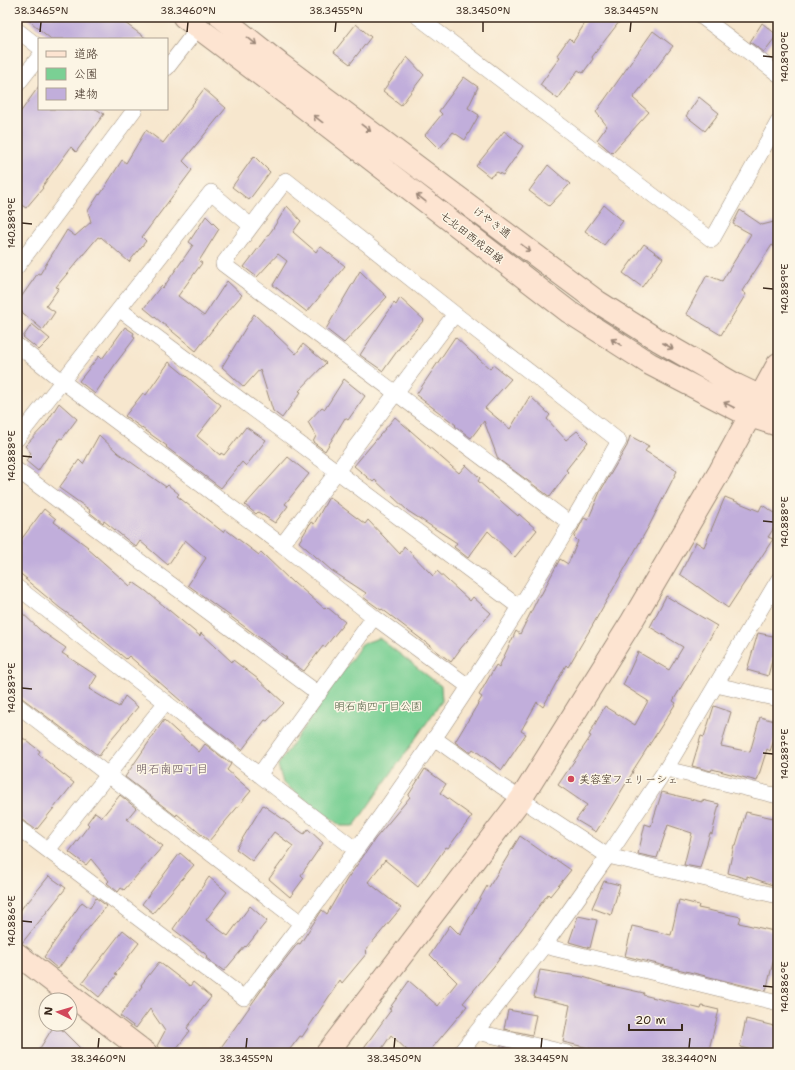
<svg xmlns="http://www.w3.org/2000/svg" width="795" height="1070" font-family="'Shantell Sans','Klee One',sans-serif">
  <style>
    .green { fill: #7ad094; stroke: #5a7d59 }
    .building { fill: #c1aedb }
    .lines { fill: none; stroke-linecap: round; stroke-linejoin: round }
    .street-casing { stroke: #998876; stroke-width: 16 }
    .secondary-casing { stroke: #998876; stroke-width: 24 }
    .street { stroke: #fff; stroke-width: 15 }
    .secondary { stroke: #fde4d1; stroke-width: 22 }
    .oneway { stroke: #9c8778 }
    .ticks { fill: none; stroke: #3b2a1e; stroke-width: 1.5 }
    .poi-dot { fill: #d1495b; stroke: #fcf5e5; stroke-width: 1.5 }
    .labels { text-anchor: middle; stroke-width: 3; stroke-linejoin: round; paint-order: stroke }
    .street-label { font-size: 11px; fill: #3b2a1e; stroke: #fcf5e5 }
    .park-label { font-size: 11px; fill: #4e5c41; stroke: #fcf5e5 }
    .poi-label { font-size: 11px; fill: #3b2a1e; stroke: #fcf5e5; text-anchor: start }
    .neighbourhood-label { font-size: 12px; fill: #6a5860; stroke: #fcf5e5 }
    .neatline { fill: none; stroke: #3b2a1e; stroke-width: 1.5 }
    .ticks-label { font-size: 10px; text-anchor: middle; fill: #3b2a1e }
  </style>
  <rect width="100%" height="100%" fill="#fcf5e5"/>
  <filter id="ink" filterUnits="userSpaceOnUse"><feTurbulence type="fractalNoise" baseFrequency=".025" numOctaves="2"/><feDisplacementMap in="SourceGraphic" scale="8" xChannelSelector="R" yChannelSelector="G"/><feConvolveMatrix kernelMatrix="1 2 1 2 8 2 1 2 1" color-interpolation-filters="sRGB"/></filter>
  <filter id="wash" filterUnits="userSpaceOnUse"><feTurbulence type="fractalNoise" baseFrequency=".012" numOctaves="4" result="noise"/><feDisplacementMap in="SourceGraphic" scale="16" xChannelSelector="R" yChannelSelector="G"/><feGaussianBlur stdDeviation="0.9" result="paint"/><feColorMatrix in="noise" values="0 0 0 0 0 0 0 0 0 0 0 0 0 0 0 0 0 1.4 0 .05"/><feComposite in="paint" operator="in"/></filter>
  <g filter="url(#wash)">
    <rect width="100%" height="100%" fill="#f7e7ce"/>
    <path class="green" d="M379,638L441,686L442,701L354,826H341L283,783L278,765L362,644Z"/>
    <g id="blocks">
      <path class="building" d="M25,17H130L125,23L147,39H51Z
        M589,17H623L592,57L593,59L583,73L578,70L558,99L540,85L560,57L557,55L569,38L573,42Z
        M762,23L777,35L764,52L750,42Z
        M356,24L371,37L350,64L334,52Z
        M653,31L673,46L633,98L649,112L612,153L597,140L607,126L596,112Z
        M407,57L424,75L401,105L383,91Z
        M464,77L478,87L468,108L479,115L465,140L453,132L439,149L425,135L442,114L439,111Z
        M39,86V109H96L104,114L76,152L71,147L42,187L43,188L26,208L17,202V117Z
        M204,89L226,108L183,161L192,170L142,237L146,241L129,262L101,237L100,238L98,237L56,287L59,288L46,306L55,312L43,330L17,308V303L38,273L40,274L67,230L75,236L91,222L88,211L99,194L100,195L122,160L126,163L146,130L163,143Z
        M699,97L719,113L705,131L686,116Z
        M504,131L523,146L503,175L497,172L490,177L476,166Z
        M254,156L270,172L249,200L232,187Z
        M548,165L570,184L549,206L529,191Z
        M604,205L623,221L604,245L585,231Z
        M287,206L301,221L293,232L316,252L320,246L345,266L307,312L273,285L287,261L278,254L257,277L244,267L272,230Z
        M740,210L762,225L778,221V249L772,245L742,291L746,294L721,335L686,314L707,275L722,281L751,234L733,224Z
        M206,216L219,229L199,261L202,263L178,296L204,316L227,281L242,295L216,325L196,351L144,308L161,286L163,288L193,245L189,242Z
        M644,244L663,258L642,287L623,273Z
        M360,271L387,297L344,343L326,329Z
        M400,298L424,320L400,347L383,371L360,355L394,303L396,305Z
        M254,314L296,354L303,344L326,363L299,391L301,392L282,418L273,411L260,369L244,387L222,367Z
        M32,324L50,339L39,350L23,337Z
        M125,327L134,333L133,335L135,338L116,363L95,394L79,381L99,356L102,359Z
        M455,337L490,369L493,365L511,379L485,408L510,429L530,396L550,415L547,419L566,440L577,431L588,442L566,470L568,472L550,497L498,459L484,421L471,438L455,426L456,425L416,395Z
        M169,362L221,405L197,436L220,455L221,453L224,455L246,427L266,440L246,466L242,462L221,488L166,447L167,446L125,416L143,393L146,395Z
        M344,379L365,396L348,420L345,418L325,451L313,442L316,436L308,422L322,407L325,409Z
        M59,403L77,419L62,439L60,438L38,471L26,461L31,453L25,446L45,425Z
        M395,417L459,473L466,465L480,478L478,481L518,516L519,514L537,530L515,557L488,531L468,558L454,547L457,543L408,511L375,480L373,482L354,466Z
        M99,435L118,453L166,487L168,485L179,494L177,496L223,532L225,529L259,555L261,552L293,583L294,582L325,609L327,607L345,622L325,647L323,646L304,671L286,659L287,658L188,585L206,558L185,540L168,565L140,541L136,547L104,521L103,523L89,512L90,510L59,488L79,460L83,464Z
        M630,436L649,446L645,451L677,471L649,526L591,628L568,667L566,665L543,707L537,702L521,731L526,734L502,770L473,749L470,753L455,742L482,697L479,695L496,665L499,667L516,631L520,634L540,594L541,595L560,559L568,564L578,541L574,537L584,518L588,520L600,492L627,446Z
        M288,457L309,474L285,504L288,506L275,523L258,512L256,514L245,505Z
        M329,497L365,524L368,520L400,554L404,546L433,576L437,571L470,601L473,597L491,613L461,648L451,662L382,609L381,610L363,597L366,593L331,570L299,542L311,522L314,524Z
        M725,497L759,511L762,505L778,515V522L768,537L773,539L728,608L680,574L696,542L704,547Z
        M44,509L56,519L54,522L88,547L87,548L130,586L133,582L146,591L200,636L201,633L232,662L233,660L258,679L284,703L267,721L265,720L242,750L203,720L129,656L126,659L79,620L78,621L60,608L25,579H27L17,571V545Z
        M666,596L717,626L673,701L676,703L632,772H633L596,832L576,820L587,805L558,785L591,736L589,735L605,706L635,725L648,701L623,685L638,652L669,670L683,647L650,627Z
        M17,608L40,630L66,648L62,653L97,676L89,689L119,707L125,696L138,707L112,738L99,756L22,698L17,696Z
        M758,633L778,637L768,676L747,670Z
        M714,706L731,712L721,746L750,752L760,717L778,722V729L770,751L767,749L757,781L712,769L711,771L692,766L701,736L704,737Z
        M164,720L199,752L205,744L231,764L227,770L251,791L209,841L177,814L176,816L125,777Z
        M23,738L40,751L38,754L74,783L37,829L36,828L35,829L22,820L17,818V745Z
        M425,769L446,784L440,793L472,816L448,848L446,847L418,887L385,860L368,882L401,908L365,951L367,953L342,983L340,980L302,1037L300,1036L287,1053H217L265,985L298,943L300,944L322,910L327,914L347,879L362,858L375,839L410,797L408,796Z
        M662,792L702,802V800L719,804L712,834L710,833L700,868L684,865L692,833L668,825L657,858L638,854L645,824L651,826Z
        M120,795L136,808L127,819L163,846L124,890L121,888L118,892L107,883L109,881L91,859L86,865L69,852L89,825L87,823L95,812L102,817Z
        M263,805L304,834L308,829L323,843L301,875L304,878L290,897L269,879L293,846L274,832L252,861L236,849Z
        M746,812L778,819V887L747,876V879L728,873L734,845H736Z
        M520,836L554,860L555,859L571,870L550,896L548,894L494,966L463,1003L467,1006L428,1053H410L391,1035L379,1053H360L391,1010L389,1009L409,981L438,1006L457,982L430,955L450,925L460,935L487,886L489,887Z
        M180,853L194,865L153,913L142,904Z
        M49,876L66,888L22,943L17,942V915L27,901L28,902Z
        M209,877L227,892L206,920L228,936L250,906L267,921L246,947L245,946L224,971L206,958L208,956L173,929Z
        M604,881L620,885L611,915L592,908Z
        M96,898L107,906L74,945L75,946L58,969L44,957L82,902L90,908Z
        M679,900L699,905L698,908L741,917L739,923L778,932V942L766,991L625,956L632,926L671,935Z
        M578,916L597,920L590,948L569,942Z
        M123,930L139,943L115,974L117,975L99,997L82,983Z
        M159,962L190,986L193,982L211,997L187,1028L190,1031L173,1053H168L157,1046L165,1031L150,1009L136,1028L120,1016L142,986L141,985Z
        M540,970L583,977L603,983V984L644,993L643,995L701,1009L702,1006L719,1010L708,1053H610L563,1042L570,1005L534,997Z
        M508,1010L536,1015L532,1035L504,1029Z
        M746,1019L778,1027V1053H764L740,1047Z
        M55,1024H56L85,1053H37Z
        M501,1047L528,1053H500Z"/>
    </g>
  </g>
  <g filter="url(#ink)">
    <use href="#blocks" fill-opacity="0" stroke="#998876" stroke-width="1"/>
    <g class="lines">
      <defs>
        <path id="street" d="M418,17L712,240L778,122
          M702,17L778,74
          M17,30L39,47
          M167,68L198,28
          M17,85L39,57
          M17,267L135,109
          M119,309L519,607
          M17,345L62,381L282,545L374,617L468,686
          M17,439L211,192L251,226
          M17,470L319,694
          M282,545L455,314
          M17,587L356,850
          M716,685L778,699
          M17,705L301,923
          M434,738L501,786L608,856L778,896
          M666,769L778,796
          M259,775L374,617
          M17,827L244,998C281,949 320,900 356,850C451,720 539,581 619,441L455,314L286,180L223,264L571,524
          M48,850L166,702
          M544,946L778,1003
          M477,1032L568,1053
          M460,1053L544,946L608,856L666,769L778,580"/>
        <path id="secondary" d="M184,17L293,99L569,312L650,364L750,416L778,425
          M221,17L280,64L598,302L658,340L736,385L761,397L778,402
          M17,954L146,1053
          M327,1053L521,799L632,621L720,471L778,364"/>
      </defs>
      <use href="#street" class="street-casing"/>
      <use href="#secondary" class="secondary-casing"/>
      <use href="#street" class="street"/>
      <use href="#secondary" class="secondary"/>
    </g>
    <defs><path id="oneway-shaft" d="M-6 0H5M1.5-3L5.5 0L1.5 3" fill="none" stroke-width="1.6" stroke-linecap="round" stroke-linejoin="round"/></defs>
    <g class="oneway">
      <use href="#oneway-shaft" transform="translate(252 41) rotate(39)"/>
      <use href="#oneway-shaft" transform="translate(318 119) rotate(-142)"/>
      <use href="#oneway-shaft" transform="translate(366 128) rotate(37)"/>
      <use href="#oneway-shaft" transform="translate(421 198) rotate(-142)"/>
      <use href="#oneway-shaft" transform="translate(526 248) rotate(37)"/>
      <use href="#oneway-shaft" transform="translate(616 342) rotate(-147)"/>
      <use href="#oneway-shaft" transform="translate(668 346) rotate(30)"/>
      <use href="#oneway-shaft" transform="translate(729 405) rotate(-152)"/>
    </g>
  </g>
  <path class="ticks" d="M40,32L41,22M187,32L188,22M335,32L336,22M483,32V22M630,32L631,22M763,56L773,57M22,223L32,224M763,288L773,289M22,456L32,457M763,521L773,522M22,688L32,689M763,753L773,754M22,921L32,922M763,986L773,987M98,1048L99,1038M246,1048L247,1038M394,1048L395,1038M541,1048L542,1038M689,1048L690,1038"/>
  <circle class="poi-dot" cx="571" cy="779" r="4"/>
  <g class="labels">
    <g class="street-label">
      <text transform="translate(492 222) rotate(37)" y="4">けやき通</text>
      <text transform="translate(472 237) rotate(38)" y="4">七北田西成田線</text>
    </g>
    <g class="park-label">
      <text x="378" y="710">明石南四丁目公園</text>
    </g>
    <g class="poi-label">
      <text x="579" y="783">美容室フェリーシェ</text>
    </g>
    <g class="neighbourhood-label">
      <text x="172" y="773">明石南四丁目</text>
    </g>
  </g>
  <rect width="795" height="1070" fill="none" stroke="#fcf5e5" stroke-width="44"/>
  <rect x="38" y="38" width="130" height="72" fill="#fcf5e5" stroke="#afa495"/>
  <rect x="46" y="51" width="20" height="6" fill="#fde4d1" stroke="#afa495"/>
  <text x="74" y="58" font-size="12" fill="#3b2a1e">道路</text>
  <rect x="46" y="68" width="20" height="12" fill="#7ad094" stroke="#afa495"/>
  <text x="74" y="78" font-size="12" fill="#3b2a1e">公園</text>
  <rect x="46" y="88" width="20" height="12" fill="#c1aedb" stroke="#afa495"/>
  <text x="74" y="98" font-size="12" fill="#3b2a1e">建物</text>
  <g transform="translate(58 1012) rotate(275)"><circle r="19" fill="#fcf5e5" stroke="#afa495"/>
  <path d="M0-3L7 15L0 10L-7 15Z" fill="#d1495b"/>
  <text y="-6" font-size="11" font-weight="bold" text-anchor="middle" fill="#3b2a1e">N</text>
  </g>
  <path d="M629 1024v6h53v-6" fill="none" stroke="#3b2a1e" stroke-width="2"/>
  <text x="635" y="1024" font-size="12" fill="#3b2a1e" stroke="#fcf5e5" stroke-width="3" paint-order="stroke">20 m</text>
  <rect x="22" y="22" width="751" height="1026" class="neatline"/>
  <g class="ticks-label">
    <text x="41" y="14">38.3465°N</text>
    <text x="188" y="14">38.3460°N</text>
    <text x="336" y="14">38.3455°N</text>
    <text x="483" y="14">38.3450°N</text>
    <text x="631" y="14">38.3445°N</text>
    <text transform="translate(784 57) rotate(-90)" y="4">140.890°E</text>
    <text transform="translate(11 223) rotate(-90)" y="4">140.889°E</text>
    <text transform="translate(784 289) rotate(-90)" y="4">140.889°E</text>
    <text transform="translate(11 456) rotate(-90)" y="4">140.888°E</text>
    <text transform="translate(784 522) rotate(-90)" y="4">140.888°E</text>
    <text transform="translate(11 688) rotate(-90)" y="4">140.887°E</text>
    <text transform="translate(784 754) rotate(-90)" y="4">140.887°E</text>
    <text transform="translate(11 921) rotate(-90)" y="4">140.886°E</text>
    <text transform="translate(784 987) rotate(-90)" y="4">140.886°E</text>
    <text x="98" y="1062">38.3460°N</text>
    <text x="246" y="1062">38.3455°N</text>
    <text x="394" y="1062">38.3450°N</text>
    <text x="541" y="1062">38.3445°N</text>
    <text x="689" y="1062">38.3440°N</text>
  </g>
</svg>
